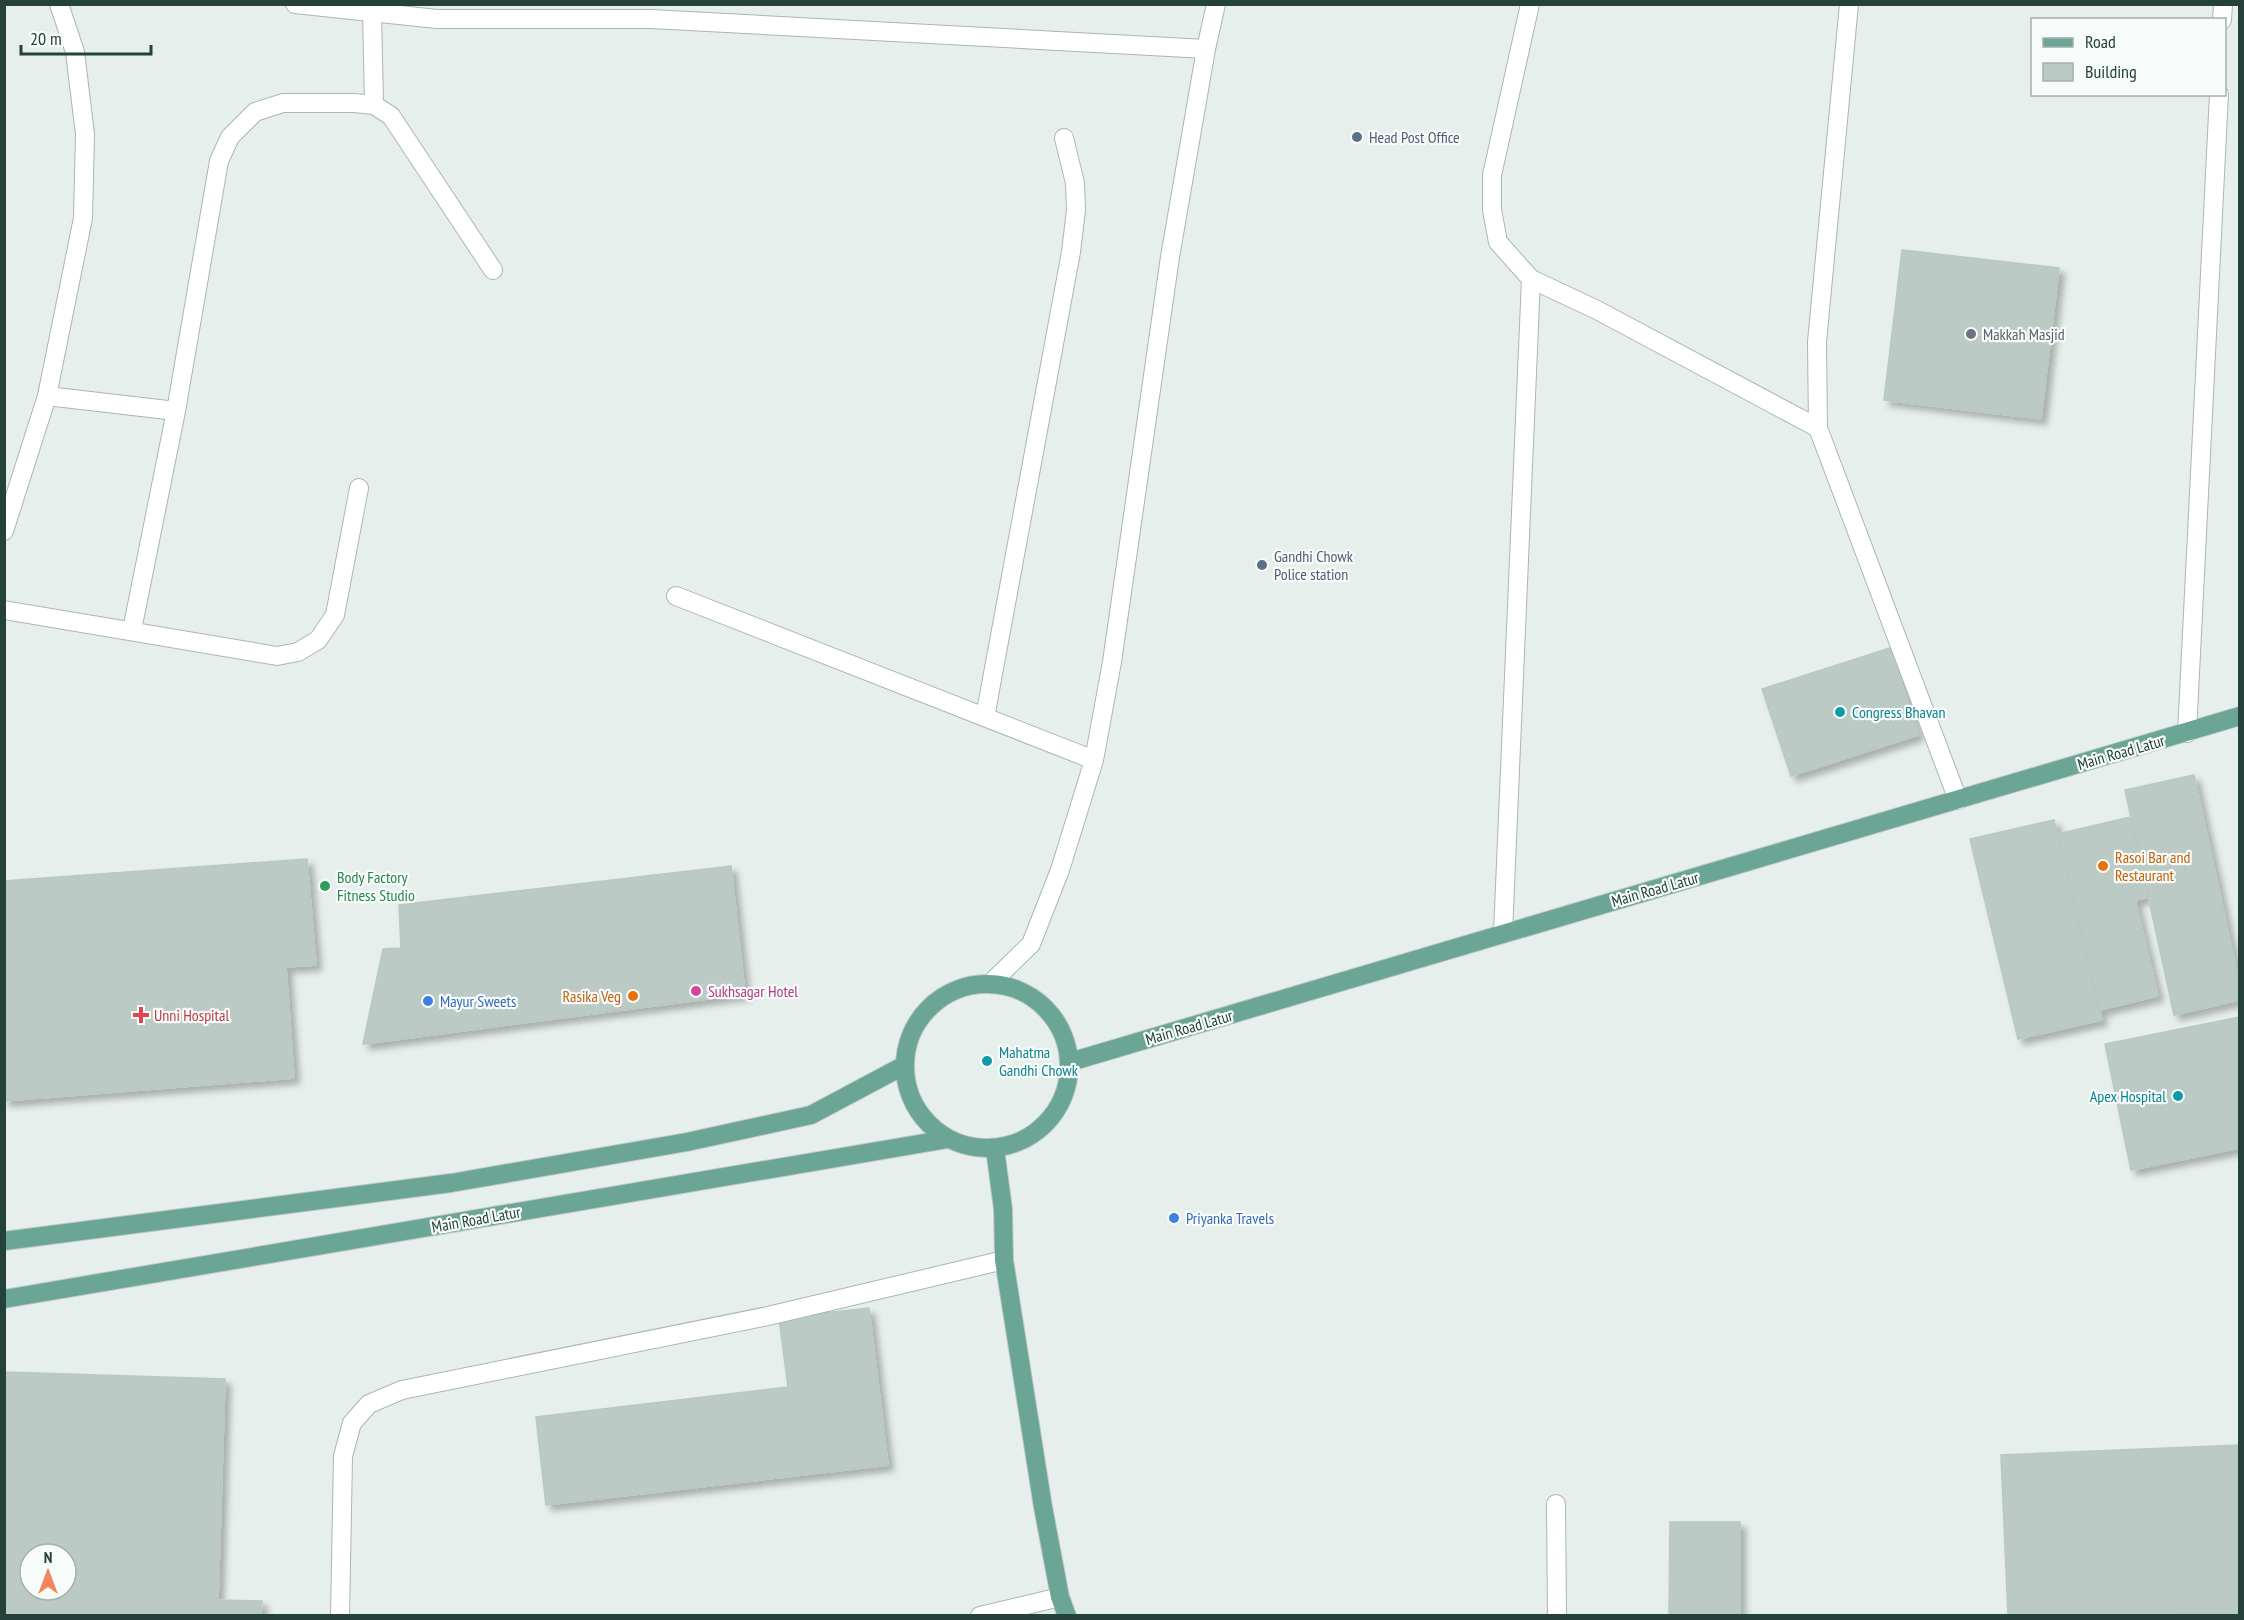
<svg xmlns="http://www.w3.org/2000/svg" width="2244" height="1620" font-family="'PT Sans Narrow',sans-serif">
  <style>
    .building { fill: #bbcac4; stroke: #b8c9c2; stroke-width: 1.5; fill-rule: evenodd; filter: url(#shadow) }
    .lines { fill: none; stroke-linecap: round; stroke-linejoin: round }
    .minor-casing { stroke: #a8b8b2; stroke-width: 20 }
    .major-casing { stroke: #c2cac8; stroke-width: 20 }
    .minor { stroke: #fff; stroke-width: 18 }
    .major { stroke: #6aa596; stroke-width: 18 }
    .service-dot { fill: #5c6f8a; stroke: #f7fbf9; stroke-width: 2 }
    .worship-dot { fill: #6b7280; stroke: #f7fbf9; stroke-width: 2 }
    .culture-dot { fill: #0f9aa8; stroke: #f7fbf9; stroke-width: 2 }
    .food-dot { fill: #e8710a; stroke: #f7fbf9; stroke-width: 2 }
    .leisure-dot { fill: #2e9e5b; stroke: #f7fbf9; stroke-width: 2 }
    .hotel-dot { fill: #d1479c; stroke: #f7fbf9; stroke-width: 2 }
    .shop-dot { fill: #3f7fe0; stroke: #f7fbf9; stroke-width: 2 }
    .health-dot { fill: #e0444e; stroke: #f7fbf9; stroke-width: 2 }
    .labels { text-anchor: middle; stroke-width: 4.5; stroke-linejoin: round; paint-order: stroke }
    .service-label { font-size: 16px; fill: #4e5e75; stroke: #f7fbf9; text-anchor: start }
    .worship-label { font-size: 16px; fill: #5b616d; stroke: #f7fbf9; text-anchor: start }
    .culture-label { font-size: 16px; fill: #0d838f; stroke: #f7fbf9; text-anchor: start }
    .street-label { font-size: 16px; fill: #24423a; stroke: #f7fbf9 }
    .food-label { font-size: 16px; fill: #c56008; stroke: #f7fbf9; text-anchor: start }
    .leisure-label { font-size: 16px; fill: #27864d; stroke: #f7fbf9; text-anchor: start }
    .hotel-label { font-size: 16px; fill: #b23c85; stroke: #f7fbf9; text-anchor: start }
    .shop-label { font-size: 16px; fill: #366cbe; stroke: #f7fbf9; text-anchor: start }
    .health-label { font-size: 16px; fill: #be3a42; stroke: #f7fbf9; text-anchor: start }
  </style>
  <defs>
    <filter id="shadow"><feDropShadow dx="5.5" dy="5.5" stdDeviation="3" flood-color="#0004"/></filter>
  </defs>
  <rect width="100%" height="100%" fill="#e6efeb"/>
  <path class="building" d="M1902,250L2059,268L2041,419L1884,400Z
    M1890,648L1918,735L1791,776L1762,689Z
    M2194,775L2240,987V1000L2174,1015L2125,790Z
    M2131,817L2149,897L2077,914L2057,834Z
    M2054,820L2102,1020L2018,1039L1970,839Z
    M307,859L316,965L286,967L294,1078L4,1101V881Z
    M731,866L745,994L363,1044L383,949L401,948L399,905Z
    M2135,900L2158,996L2099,1010L2077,914Z
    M2240,1017V1148L2131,1170L2105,1044Z
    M869,1308L888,1465L546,1505L536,1417L788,1387L779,1318Z
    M4,1372L225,1379L218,1600L262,1601L261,1616H4ZM30,1554H66V1590H30Z
    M2240,1445V1614L2008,1616L2001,1455Z
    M1670,1522H1740V1616H1669Z"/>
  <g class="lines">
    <defs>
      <path id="minor" d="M295,4L437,19H651L1206,49
        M1530,4L1492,175V210L1498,242L1531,279L1597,310L1818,428L1817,342L1849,4
        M372,12L374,105
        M2222,20L2223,4
        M47,396L176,411
        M1818,428L1958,800
        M4,531L47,396L83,218L85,134L75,52L59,4
        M676,596L1094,760
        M4,610L277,656L298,652L318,640L335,615L359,488
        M132,630L176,411L219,161L230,137L255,112L283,103H354L374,105L391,116L493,270
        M985,717L1071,252L1076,210L1075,183L1064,138
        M2187,733L2219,94
        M1503,933L1531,279
        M991,983L1031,944L1060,870L1094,760L1112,662L1170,257L1206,49L1216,4
        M1556,1504L1557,1616
        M340,1616L343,1456L352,1423L369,1404L402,1390L768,1316L1004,1260
        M980,1616L1060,1597"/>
      <path id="major" d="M905 1066a82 82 0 1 1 164 0a82 82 0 1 1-164 0Z
        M1070,1062L2240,716
        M995,1149L1003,1209L1004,1260L1043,1507L1060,1597L1067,1616
        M4,1241L451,1183L687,1142L811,1115L903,1066
        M4,1299L948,1139"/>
    </defs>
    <use href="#minor" class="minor-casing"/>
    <use href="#major" class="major-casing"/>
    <use href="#minor" class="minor"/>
    <use href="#major" class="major"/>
  </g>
  <g class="service-dot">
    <circle cx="1357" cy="137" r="6"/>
    <circle cx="1262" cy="565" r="6"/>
  </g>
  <circle class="worship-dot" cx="1971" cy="334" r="6"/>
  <g class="culture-dot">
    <circle cx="1840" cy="712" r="6"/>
    <circle cx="987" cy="1061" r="6"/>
    <circle cx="2178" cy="1096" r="6"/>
  </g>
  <g class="food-dot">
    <circle cx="2103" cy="866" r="6"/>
    <circle cx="633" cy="996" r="6"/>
  </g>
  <circle class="leisure-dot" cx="325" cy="886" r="6"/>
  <circle class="hotel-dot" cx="696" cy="991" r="6"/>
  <g class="shop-dot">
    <circle cx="428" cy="1001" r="6"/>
    <circle cx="1174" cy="1218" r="6"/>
  </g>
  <path class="health-dot" d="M138 1006h6v6h6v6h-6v6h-6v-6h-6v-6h6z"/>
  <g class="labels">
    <g class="service-label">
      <text x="1369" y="143">Head Post Office</text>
      <text x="1274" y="562">Gandhi Chowk<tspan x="1274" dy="18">Police station</tspan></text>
    </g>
    <g class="worship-label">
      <text x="1983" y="340">Makkah Masjid</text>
    </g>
    <g class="culture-label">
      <text x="1852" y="718">Congress Bhavan</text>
      <text x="999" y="1058">Mahatma<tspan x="999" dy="18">Gandhi Chowk</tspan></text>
      <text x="2166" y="1102" text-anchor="end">Apex Hospital</text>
    </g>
    <g class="street-label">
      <text transform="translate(2121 752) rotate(-16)" y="6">Main Road Latur</text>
      <text transform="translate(1655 889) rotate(-16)" y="6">Main Road Latur</text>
      <text transform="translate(1189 1027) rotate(-16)" y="6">Main Road Latur</text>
      <text transform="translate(476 1219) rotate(-10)" y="6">Main Road Latur</text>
    </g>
    <g class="food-label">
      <text x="2115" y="863">Rasoi Bar and<tspan x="2115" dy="18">Restaurant</tspan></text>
      <text x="621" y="1002" text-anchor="end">Rasika Veg</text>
    </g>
    <g class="leisure-label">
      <text x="337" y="883">Body Factory<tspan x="337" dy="18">Fitness Studio</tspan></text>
    </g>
    <g class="hotel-label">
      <text x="708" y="997">Sukhsagar Hotel</text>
    </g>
    <g class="shop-label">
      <text x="440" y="1007">Mayur Sweets</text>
      <text x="1186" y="1224">Priyanka Travels</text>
    </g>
    <g class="health-label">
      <text x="154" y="1021">Unni Hospital</text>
    </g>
  </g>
  <rect width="2244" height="1620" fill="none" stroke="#24423a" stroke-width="12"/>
  <rect x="2031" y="18" width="195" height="78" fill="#f7fbf9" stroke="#a3b1ad" stroke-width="1.5"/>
  <rect x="2043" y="38" width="30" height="9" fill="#6aa596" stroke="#a3b1ad" stroke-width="1.5"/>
  <text x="2085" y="48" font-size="18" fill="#24423a">Road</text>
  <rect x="2043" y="63" width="30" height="18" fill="#bbcac4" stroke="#a3b1ad" stroke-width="1.5"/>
  <text x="2085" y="78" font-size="18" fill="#24423a">Building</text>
  <g transform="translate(48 1572)"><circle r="28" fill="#f7fbf9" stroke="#a3b1ad" stroke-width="1.5"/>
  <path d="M0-4.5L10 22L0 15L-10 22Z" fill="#f4845f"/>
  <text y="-9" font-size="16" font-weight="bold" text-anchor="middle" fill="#24423a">N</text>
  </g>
  <path d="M21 45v9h130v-9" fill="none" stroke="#24423a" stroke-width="3"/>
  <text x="30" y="45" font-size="18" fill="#24423a" stroke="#f7fbf9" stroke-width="4.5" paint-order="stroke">20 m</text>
</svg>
